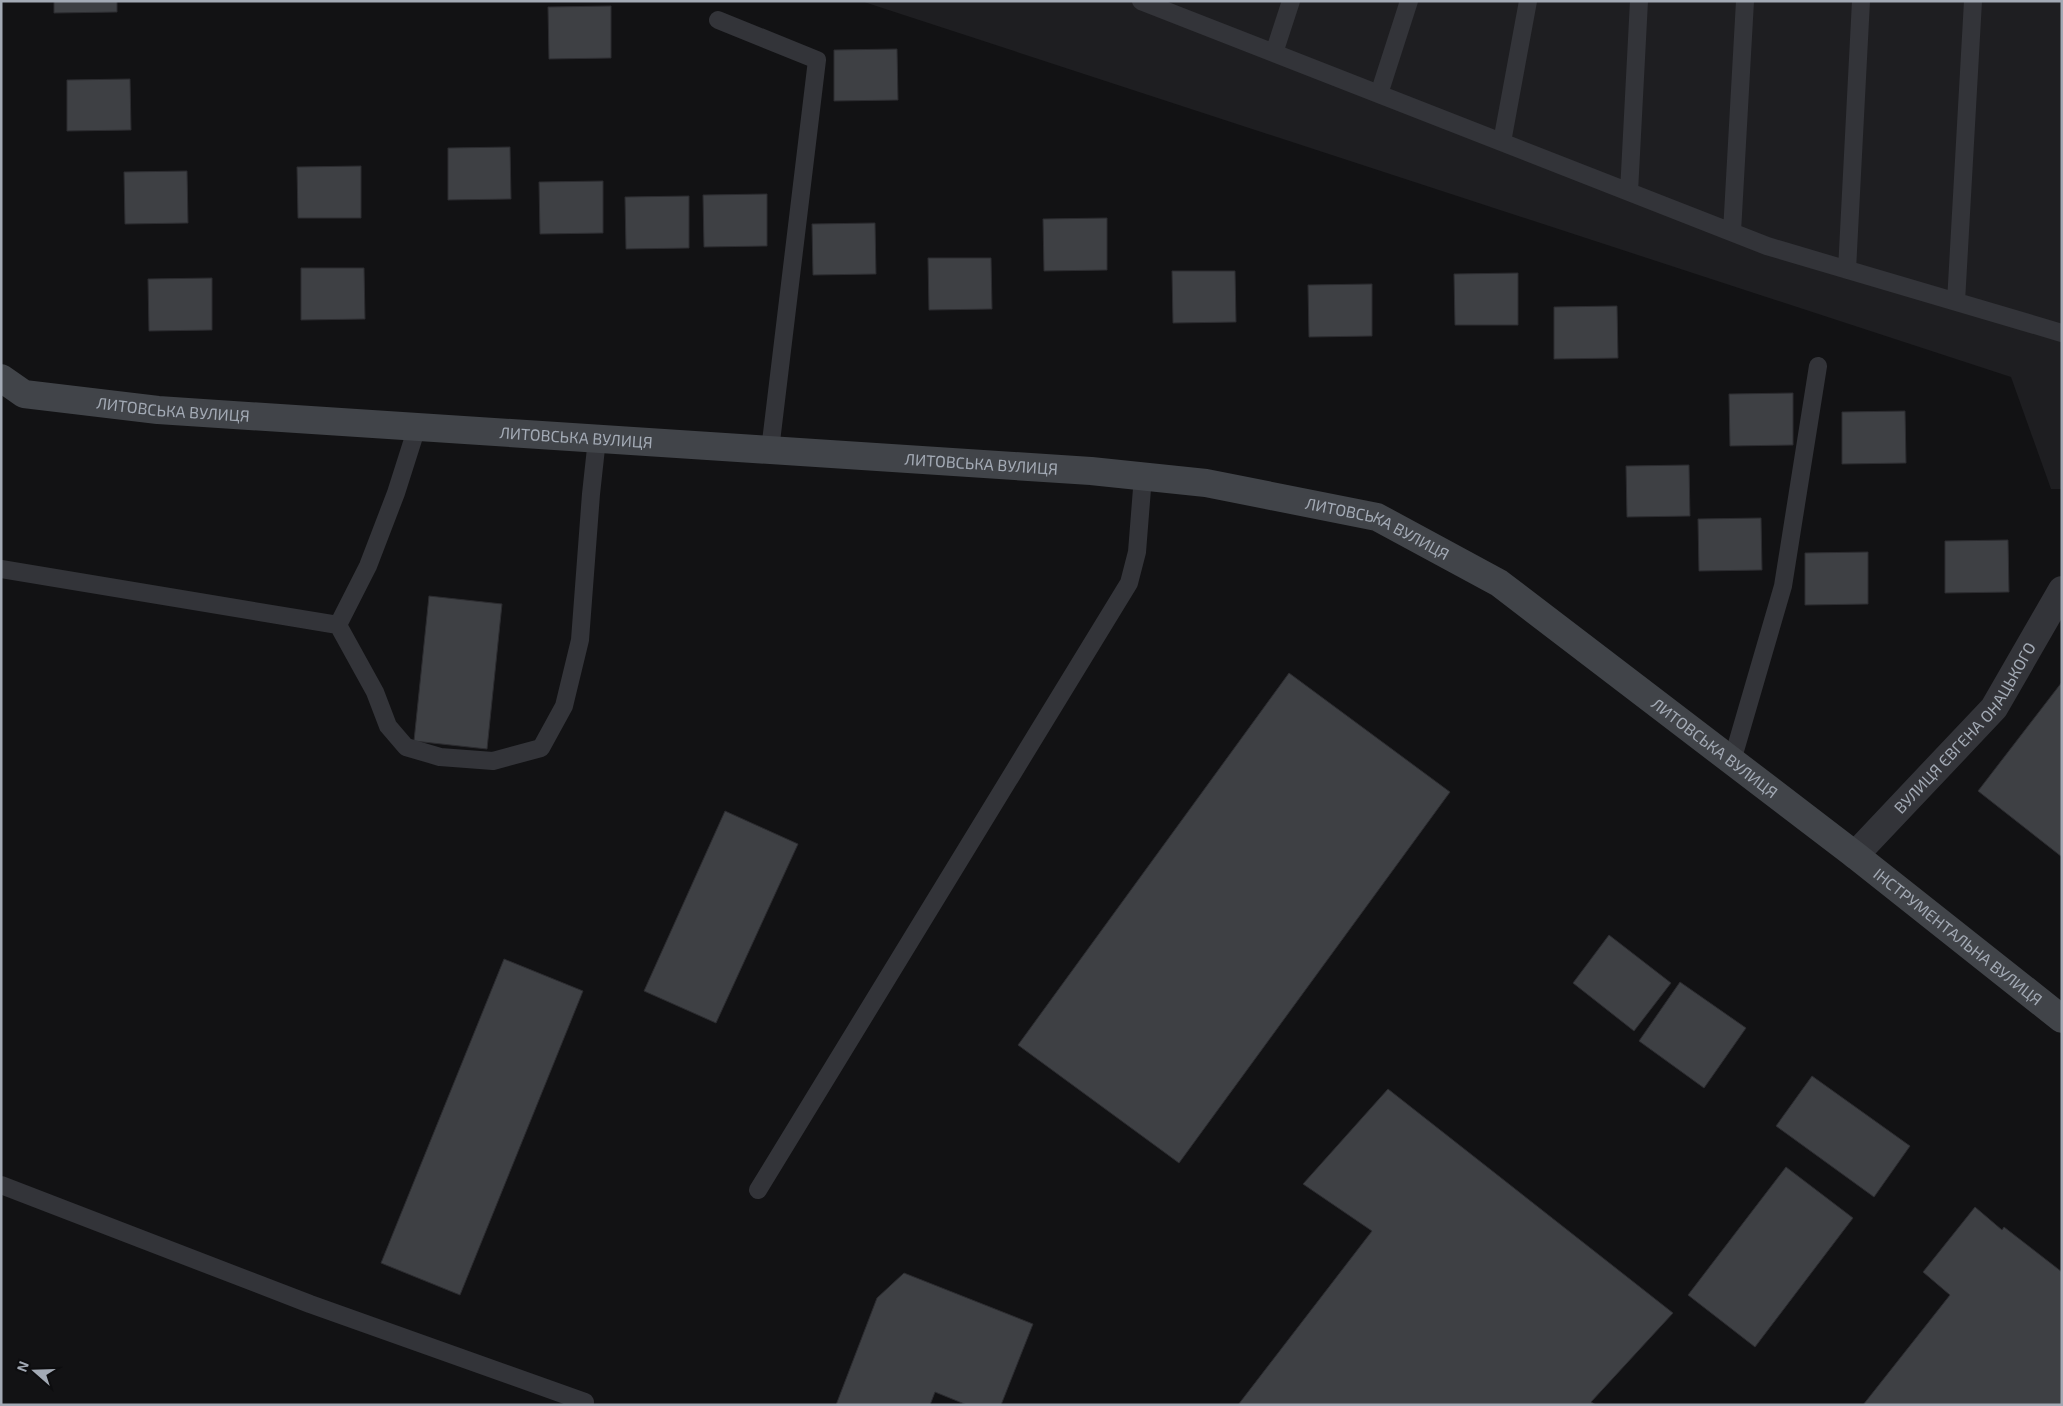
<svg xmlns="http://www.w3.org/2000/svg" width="2063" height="1406" font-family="'Exo 2',sans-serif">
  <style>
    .built { fill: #1e1e21 }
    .building { fill: #3e4044; stroke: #2c2c30 }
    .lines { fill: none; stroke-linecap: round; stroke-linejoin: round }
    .lane { stroke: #333439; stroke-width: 18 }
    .street { stroke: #333439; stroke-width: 28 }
    .secondary { stroke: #414449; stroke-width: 28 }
    .labels { text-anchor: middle; stroke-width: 4; stroke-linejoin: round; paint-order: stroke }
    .street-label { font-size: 16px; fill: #a3aab5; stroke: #0d0d0f }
  </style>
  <rect width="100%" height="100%" fill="#121214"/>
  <path class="built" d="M861,1H2062V489H2051L2011,377Z"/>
  <path class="building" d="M54,1H117V12L54,13Z
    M611,6V58L549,59L548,7Z
    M897,49L898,100L834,101V50Z
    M130,79L131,130L67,131V80Z
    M510,147L511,199L448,200V148Z
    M361,166V218H298L297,167Z
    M187,171L188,223L125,224L124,172Z
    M603,181V233L540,234L539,182Z
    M767,194V246L704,247L703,195Z
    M689,196V248L626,249L625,197Z
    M1107,218V270L1044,271L1043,219Z
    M875,223L876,274L813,275L812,224Z
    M928,258H991L992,309L929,310Z
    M301,268H364L365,319L301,320Z
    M1172,271H1235L1236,322L1173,323Z
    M1518,273V325H1455L1454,274Z
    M212,278V330L149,331L148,279Z
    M1372,284V336L1309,337L1308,285Z
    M1617,306L1618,358L1554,359V307Z
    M1793,393V445L1730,446L1729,394Z
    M1905,411L1906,463L1842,464V412Z
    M1689,465L1690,516L1627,517L1626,466Z
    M1761,518L1762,570L1699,571L1698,519Z
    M2008,540L2009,592L1945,593V541Z
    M1868,552V604L1805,605V553Z
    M429,596L502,604L487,749L414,741Z
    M1289,673L1450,792L1179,1163L1018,1045Z
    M2062,682V857L1978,791Z
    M725,811L798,844L716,1023L644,991Z
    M1609,935L1671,983L1634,1031L1573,983Z
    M504,959L583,991L460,1295L381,1263Z
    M1680,982L1746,1028L1704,1088L1639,1041Z
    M1812,1076L1910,1146L1874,1197L1776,1126Z
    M1388,1089L1673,1313L1591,1402L1596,1405H1238L1372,1231L1303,1184Z
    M1786,1167L1853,1218L1755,1347L1688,1295Z
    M1975,1207L2002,1230L2004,1227L2062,1272V1405H1863L1950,1295L1923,1272Z
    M904,1273L1033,1324L1001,1405H967L935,1392L930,1405H836L877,1298Z"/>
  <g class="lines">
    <path class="lane" d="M1141,1L1767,246L2062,333
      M718,20L817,60L770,450
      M1274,53L1291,1
      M1379,94L1409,1
      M1502,142L1528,1
      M1629,192L1639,1
      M1732,232L1745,1
      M1847,270L1861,1
      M1956,302L1973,1
      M1,569L338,625
      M338,625L375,692L388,726L406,747L440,757L493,761L541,748L564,706L580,640L591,494L597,439
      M338,625L368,566L396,493L417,427
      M1732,761L1783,586L1818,366
      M1,1185L310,1304L585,1402
      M758,1190L1129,583L1137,552L1143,476"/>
    <path class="street" id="s1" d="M1855,855L1994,708L2062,590"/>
    <path class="secondary" id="s2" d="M1,378L24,394L158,410L1091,471L1206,483L1377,517L1499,583L1855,855L2062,1019"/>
  </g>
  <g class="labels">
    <g class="street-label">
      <text dy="6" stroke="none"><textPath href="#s2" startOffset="178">ЛИТОВСЬКА ВУЛИЦЯ</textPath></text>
      <text dy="6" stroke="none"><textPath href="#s2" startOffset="582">ЛИТОВСЬКА ВУЛИЦЯ</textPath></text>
      <text dy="6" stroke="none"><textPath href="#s2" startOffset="988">ЛИТОВСЬКА ВУЛИЦЯ</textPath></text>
      <text dy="6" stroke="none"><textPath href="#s2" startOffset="1392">ЛИТОВСЬКА ВУЛИЦЯ</textPath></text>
      <text dy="6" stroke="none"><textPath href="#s1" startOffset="169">ВУЛИЦЯ ЄВГЕНА ОНАЦЬКОГО</textPath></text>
      <text dy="6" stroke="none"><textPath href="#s2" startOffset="1798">ЛИТОВСЬКА ВУЛИЦЯ</textPath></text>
      <text dy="6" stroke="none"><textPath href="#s2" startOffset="2106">ІНСТРУМЕНТАЛЬНА ВУЛИЦЯ</textPath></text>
    </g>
  </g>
  <rect width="2063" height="1406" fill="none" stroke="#a3aab5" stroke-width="5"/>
  <g transform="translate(35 1371) rotate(290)" stroke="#0d0d0f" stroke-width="4" paint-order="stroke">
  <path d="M0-4L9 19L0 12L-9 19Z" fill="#a3aab5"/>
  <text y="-8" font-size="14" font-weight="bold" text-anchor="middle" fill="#a3aab5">N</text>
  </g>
</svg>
